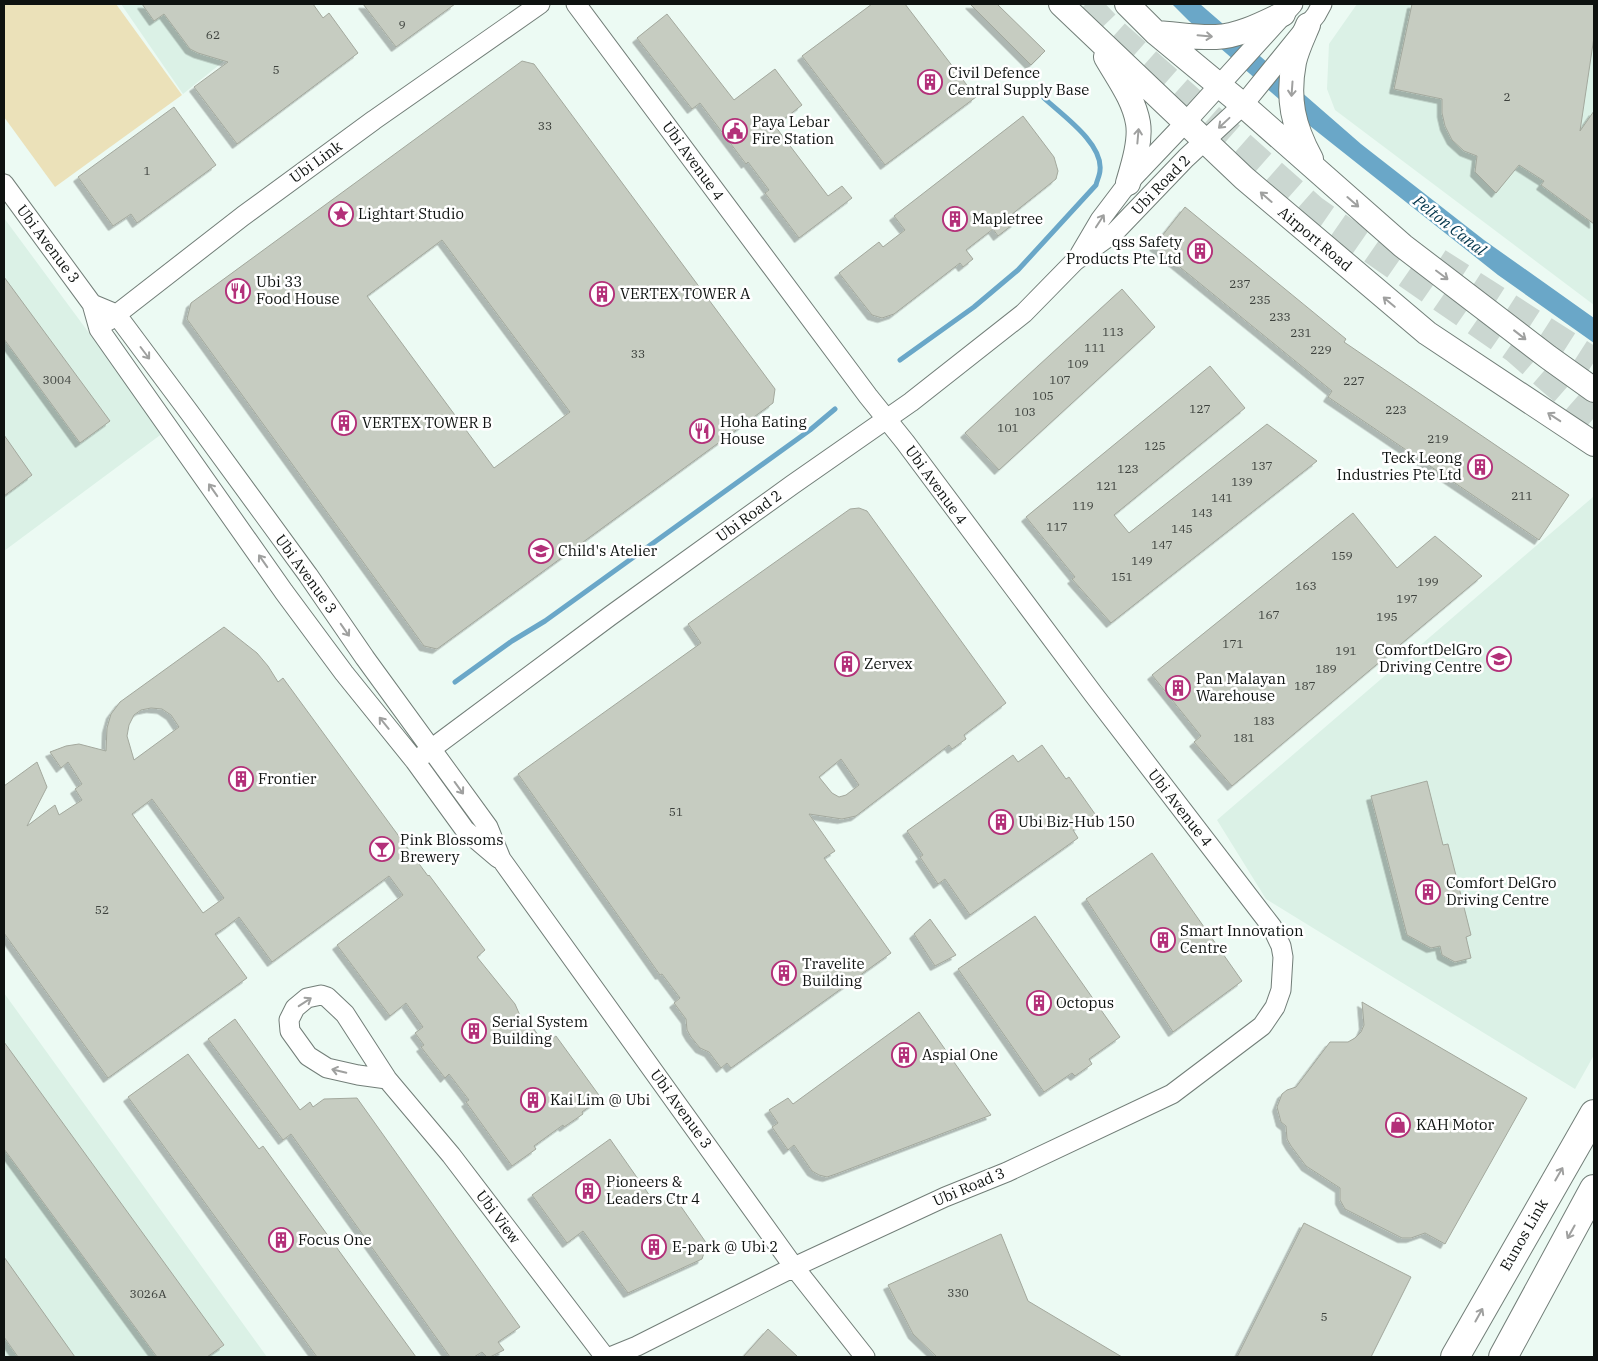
<svg xmlns="http://www.w3.org/2000/svg" width="1598" height="1361" font-family="'IBM Plex Serif',serif">
  <style>
    .built { fill: #dbf1e6 }
    .green { fill: #ebe1b9 }
    .water { fill: #6aa7c8 }
    .lines { fill: none; stroke-linecap: round; stroke-linejoin: round }
    .stream { stroke: #6aa7c8; stroke-width: 5 }
    .building { fill: #c6ccc1; stroke: #a3a89d; fill-rule: evenodd; filter: url(#shadow) }
    .highway-tunnel { stroke: #cbd7d1; stroke-width: 28; stroke-dasharray: 28 14; stroke-linecap: butt }
    .minor-casing { stroke: #727e78; stroke-width: 21 }
    .major-casing { stroke: #727e78; stroke-width: 26 }
    .highway-casing { stroke: #727e78; stroke-width: 30 }
    .minor { stroke: #fff; stroke-width: 19 }
    .major { stroke: #fff; stroke-width: 24 }
    .highway { stroke: #fff; stroke-width: 28 }
    .oneway { stroke: #9fa09f }
    .labels { text-anchor: middle; stroke-width: 5; stroke-linejoin: round; paint-order: stroke }
    .number-label { font-size: 12px; fill: #3c403c }
    .poi-label { font-size: 15px; fill: #0e1210; stroke: #fff; text-anchor: start }
    .street-label { font-size: 15px; fill: #0e1210; stroke: #fff }
    .water-label { font-size: 16px; font-style: italic; fill: #00344b; stroke: #fff }
  </style>
  <defs>
    <filter id="shadow"><feDropShadow dx="-4.5" dy="4.5" stdDeviation="0" flood-color="#0004"/></filter>
  </defs>
  <rect width="100%" height="100%" fill="#ecfaf3"/>
  <path class="built" d="M121,4H295L183,94Z
    M1357,4H1594V305L1335,110L1327,89L1329,44Z
    M4,218L163,433L4,551Z
    M1593,497H1594V1055L1575,1089L1266,899L1217,820Z
    M4,993L267,1357H4Z"/>
  <path class="green" d="M4,4H116L182,95L55,187L4,117Z"/>
  <path class="water" d="M1172,4H1200L1361,144L1484,240L1594,318V343L1498,275L1310,126L1189,21Z"/>
  <g class="lines">
    <path class="stream" d="M900,360L974,307L1018,270L1096,185C1097,180 1100,175 1100,170C1103,143 1062,115 1044,98
      M455,682L512,641L545,621L810,430L835,409"/>
  </g>
  <path class="building" d="M142,4H313L323,18L329,13L358,53L237,144L194,87L228,62L198,53L190,49L164,14L154,21Z
    M363,4H455L396,47Z
    M872,4H905L976,97L885,165L802,56Z
    M970,4H997L1045,51L1031,65Z
    M1412,4H1594V37L1580,131L1594,111V224L1541,185L1544,181L1519,165L1496,193L1475,172L1477,156L1464,151L1452,140L1445,126L1442,113V99L1394,89Z
    M667,14L734,100L775,69L802,105L775,126L828,196L842,186L852,198L799,238L765,193L769,190L748,162L746,164L700,103L692,109L637,38Z
    M522,61L534,64L775,389L773,403L437,649L424,646L187,319L191,303ZM442,240L570,412L494,468L367,296Z
    M174,107L216,165L137,223L131,214L113,226L78,177Z
    M1023,116L1054,157L1058,171L1056,179L1011,215L1016,222L998,236L993,229L966,250L973,259L963,267L960,263L894,314L882,318L872,315L839,273L879,242L883,247L905,230L894,216Z
    M1185,207L1346,339L1344,342L1569,495L1539,540L1328,397L1332,391L1154,246Z
    M4,277L110,421L80,443L4,339Z
    M1122,289L1155,327L999,470L965,433Z
    M1210,366L1245,408L1114,515L1129,533L1267,424L1317,461L1111,623L1072,579L1075,577L1026,517Z
    M4,435L32,475L4,496Z
    M859,508L867,511L1006,703L964,735L966,739L952,749L949,745L856,816L842,819L809,814L835,851L824,858L891,953L731,1068L727,1063L721,1068L709,1052L700,1048L691,1037L687,1030L686,1019L674,1003L680,998L662,974L660,975L518,774L701,643L688,624L850,509ZM841,759L859,785L846,795L839,797L832,793L819,777Z
    M1353,513L1397,568L1435,536L1482,576L1232,786L1194,742L1201,736L1152,675Z
    M224,627L257,653L268,666L278,682L283,678L428,876L429,875L485,950L477,957L515,1004L525,1027L530,1024L545,1044L556,1036L601,1098L582,1112L583,1114L564,1127L563,1125L534,1146L536,1149L512,1166L466,1102L469,1100L449,1074L445,1078L421,1047L424,1045L415,1033L423,1027L406,1003L390,1016L337,945L403,895L389,876L272,962L239,917L226,927L215,934L247,978L108,1078L4,933V786L37,762L47,787L27,826L55,805L59,815L82,800L75,789L82,784L68,762L61,768L50,752L66,746L79,744L106,751L107,728L111,714L120,702ZM151,708L162,709L171,715L179,727L134,760L127,736L129,725L134,715L141,710ZM152,799L224,898L203,913L132,814Z
    M1042,745L1066,779L1069,777L1095,814L1073,830L1078,838L970,915L945,879L938,884L920,857L923,855L907,831L1013,755L1018,762Z
    M1427,781L1443,845L1448,844L1471,935L1466,937L1471,958L1455,962L1442,955L1440,946L1431,948L1407,935L1371,796Z
    M1152,853L1242,981L1173,1032L1086,899Z
    M1035,916L1120,1037L1089,1059L1092,1064L1075,1076L1072,1073L1044,1092L958,969Z
    M930,919L956,955L935,966L914,934Z
    M1362,1002L1527,1098L1445,1244L1425,1233L1411,1238H1402L1345,1209L1340,1200V1188L1306,1166L1291,1146L1287,1139L1286,1126L1281,1122L1277,1107L1282,1094L1287,1090L1296,1087L1330,1042H1348L1355,1038L1361,1032L1364,1025Z
    M919,1012L991,1115L836,1174L827,1177L819,1175L812,1171L794,1145L788,1150L772,1127L778,1123L769,1110L788,1098L793,1104Z
    M235,1019L300,1110L310,1102L313,1107L324,1099L357,1098L520,1327L498,1342L504,1350L490,1357H487L482,1352L474,1357H450L291,1134L283,1140L208,1039Z
    M4,1042L224,1345L207,1357H157L4,1149Z
    M188,1054L259,1149L263,1146L416,1357H317L128,1097Z
    M610,1139L657,1206L673,1195L707,1244L702,1259L628,1293L583,1231L567,1243L532,1195Z
    M1304,1223L1411,1277L1371,1357H1237Z
    M1001,1234L1028,1301L1122,1357H937L913,1334L888,1285Z
    M4,1257L75,1357H18L4,1337Z
    M768,1329L798,1357H743Z"/>
  <g class="lines">
    <path class="highway-tunnel" d="M1086,4L1110,29L1313,209L1515,349L1594,418
      M1438,262L1594,362"/>
    <defs>
      <path id="minor" d="M576,4L868,396L905,442L1094,695L1272,927L1281,946L1283,957L1281,990L1275,1007L1262,1026L1172,1094L1007,1172L945,1197L794,1267L637,1346L610,1357
        M4,184L92,304L99,329L284,592L344,673L415,761L465,830L498,858
        M1080,254L1100,220L1128,183L1185,123L1293,4
        M92,304L116,314L189,412L308,575L365,658L488,827L501,859L794,1267L865,1357
        M108,321L243,216L374,120L540,4
        M415,761L610,616L792,485L911,402L1024,313L1075,261L1115,232L1186,158L1243,105L1316,15L1322,4
        M387,1079L358,1075L327,1068L308,1056L290,1031L289,1020L295,1008L307,998L321,995L327,997L345,1014L387,1079L451,1155L605,1357"/>
      <path id="major" d="M1061,4L1244,178L1427,333L1594,444
        M1127,4L1156,33L1243,105L1403,246L1548,357L1594,390
        M1308,25C1303,37 1297,49 1294,62C1287,99 1293,126 1311,159
        M1156,33C1176,34 1196,38 1216,37C1239,36 1262,24 1283,14
        M1106,57C1118,78 1134,99 1138,123C1141,141 1133,166 1128,183"/>
      <path id="highway" d="M1455,1357L1594,1114
        M1503,1357L1594,1189"/>
    </defs>
    <use href="#minor" class="minor-casing"/>
    <use href="#major" class="major-casing"/>
    <use href="#highway" class="highway-casing"/>
    <use href="#minor" class="minor"/>
    <use href="#major" class="major"/>
    <use href="#highway" class="highway"/>
  </g>
  <defs><path id="oneway-shaft" d="M-6 0H5M1.5-3L5.5 0L1.5 3" fill="none" stroke-width="1.6" stroke-linecap="round" stroke-linejoin="round" transform="scale(1.25)"/></defs>
  <g class="oneway">
    <use href="#oneway-shaft" transform="translate(1205 36) rotate(5)"/>
    <use href="#oneway-shaft" transform="translate(1292 89) rotate(94)"/>
    <use href="#oneway-shaft" transform="translate(1224 123) rotate(137)"/>
    <use href="#oneway-shaft" transform="translate(1138 136) rotate(-85)"/>
    <use href="#oneway-shaft" transform="translate(1266 197) rotate(-139)"/>
    <use href="#oneway-shaft" transform="translate(1353 202) rotate(41)"/>
    <use href="#oneway-shaft" transform="translate(1100 221) rotate(-57)"/>
    <use href="#oneway-shaft" transform="translate(1442 275) rotate(37)"/>
    <use href="#oneway-shaft" transform="translate(1389 302) rotate(-140)"/>
    <use href="#oneway-shaft" transform="translate(1520 335) rotate(38)"/>
    <use href="#oneway-shaft" transform="translate(145 353) rotate(53)"/>
    <use href="#oneway-shaft" transform="translate(1554 417) rotate(-147)"/>
    <use href="#oneway-shaft" transform="translate(213 490) rotate(-125)"/>
    <use href="#oneway-shaft" transform="translate(263 561) rotate(-125)"/>
    <use href="#oneway-shaft" transform="translate(345 630) rotate(55)"/>
    <use href="#oneway-shaft" transform="translate(384 723) rotate(-129)"/>
    <use href="#oneway-shaft" transform="translate(459 788) rotate(54)"/>
    <use href="#oneway-shaft" transform="translate(305 1002) rotate(-33)"/>
    <use href="#oneway-shaft" transform="translate(339 1071) rotate(-167)"/>
    <use href="#oneway-shaft" transform="translate(1559 1174) rotate(-60)"/>
    <use href="#oneway-shaft" transform="translate(1571 1232) rotate(119)"/>
    <use href="#oneway-shaft" transform="translate(1479 1315) rotate(-61)"/>
  </g>
  <defs>
    <symbol id="building-ring" viewBox="-11 -11 22 22"><circle r="9.5" fill="#fff" stroke="#b33079" stroke-width="1.5"/><path d="M-4-6H4V6H1V3H-1V6H-4ZM-2.5-4.3h1.7v1.8h-1.7ZM.8-4.3h1.7v1.8H.8ZM-2.5-1h1.7V.8h-1.7ZM.8-1h1.7V.8H.8Z" fill="#b33079"/></symbol>
    <symbol id="civic-ring" viewBox="-11 -11 22 22"><circle r="9.5" fill="#fff" stroke="#b33079" stroke-width="1.5"/><path d="M-.6-6.5H3V-4.5H.6V-3L4-1V1h2V6H-6V1h2V-1L-.6-3ZM-1.2 2.5V6h2.4V2.5Z" fill="#b33079"/></symbol>
    <symbol id="sight-ring" viewBox="-11 -11 22 22"><circle r="9.5" fill="#fff" stroke="#b33079" stroke-width="1.5"/><path d="M0-6L1.8-2.2L6-1.7L2.9 1.2L3.7 5.4L0 3.3L-3.7 5.4L-2.9 1.2L-6-1.7L-1.8-2.2Z" fill="#b33079"/></symbol>
    <symbol id="restaurant-ring" viewBox="-11 -11 22 22"><circle r="9.5" fill="#fff" stroke="#b33079" stroke-width="1.5"/><path d="M-5-6h1v4h1v-4h1v4h1v-4h1v5L-1.5 .5V6h-2V.5L-5-1ZM5-6V6H3V1.5H1.5Q1.5-4 5-6Z" fill="#b33079"/></symbol>
    <symbol id="school-ring" viewBox="-11 -11 22 22"><circle r="9.5" fill="#fff" stroke="#b33079" stroke-width="1.5"/><path d="M0-5L7-2L0 1L-7-2ZM-4 1L0 2.5L4 1V4Q0 6-4 4Z" fill="#b33079"/></symbol>
    <symbol id="bar-ring" viewBox="-11 -11 22 22"><circle r="9.5" fill="#fff" stroke="#b33079" stroke-width="1.5"/><path d="M-6-5H6L.8 .8V4.5H3.5V6h-7V4.5H-.8V.8Z" fill="#b33079"/></symbol>
    <symbol id="shop-ring" viewBox="-11 -11 22 22"><circle r="9.5" fill="#fff" stroke="#b33079" stroke-width="1.5"/><path d="M-5-2.5h2.3a2.7 3.5 0 0 1 5.4 0H5L5.5 6h-11ZM-1.5-2.5h3a1.5 2.3 0 0 0-3 0Z" fill="#b33079"/></symbol>
  </defs>
  <g fill-rule="evenodd">
    <use href="#building-ring" x="916" y="68" width="28" height="28"/>
    <use href="#civic-ring" x="721" y="117" width="28" height="28"/>
    <use href="#sight-ring" x="327" y="200" width="28" height="28"/>
    <use href="#building-ring" x="941" y="205" width="28" height="28"/>
    <use href="#building-ring" x="1186" y="237" width="28" height="28"/>
    <use href="#restaurant-ring" x="224" y="277" width="28" height="28"/>
    <use href="#building-ring" x="588" y="280" width="28" height="28"/>
    <use href="#building-ring" x="330" y="409" width="28" height="28"/>
    <use href="#restaurant-ring" x="688" y="417" width="28" height="28"/>
    <use href="#building-ring" x="1466" y="453" width="28" height="28"/>
    <use href="#school-ring" x="527" y="537" width="28" height="28"/>
    <use href="#school-ring" x="1485" y="645" width="28" height="28"/>
    <use href="#building-ring" x="833" y="650" width="28" height="28"/>
    <use href="#building-ring" x="1164" y="674" width="28" height="28"/>
    <use href="#building-ring" x="227" y="765" width="28" height="28"/>
    <use href="#building-ring" x="987" y="808" width="28" height="28"/>
    <use href="#bar-ring" x="368" y="835" width="28" height="28"/>
    <use href="#building-ring" x="1414" y="878" width="28" height="28"/>
    <use href="#building-ring" x="1149" y="926" width="28" height="28"/>
    <use href="#building-ring" x="770" y="959" width="28" height="28"/>
    <use href="#building-ring" x="1025" y="989" width="28" height="28"/>
    <use href="#building-ring" x="460" y="1017" width="28" height="28"/>
    <use href="#building-ring" x="890" y="1041" width="28" height="28"/>
    <use href="#building-ring" x="519" y="1086" width="28" height="28"/>
    <use href="#shop-ring" x="1384" y="1111" width="28" height="28"/>
    <use href="#building-ring" x="574" y="1177" width="28" height="28"/>
    <use href="#building-ring" x="267" y="1226" width="28" height="28"/>
    <use href="#building-ring" x="640" y="1233" width="28" height="28"/>
  </g>
  <g class="labels">
    <g class="number-label">
      <text x="402" y="29">9</text>
      <text x="213" y="39">62</text>
      <text x="276" y="74">5</text>
      <text x="1507" y="101">2</text>
      <text x="545" y="130">33</text>
      <text x="147" y="175">1</text>
      <text x="1240" y="288">237</text>
      <text x="1260" y="304">235</text>
      <text x="1280" y="321">233</text>
      <text x="1113" y="336">113</text>
      <text x="1301" y="337">231</text>
      <text x="1095" y="352">111</text>
      <text x="1321" y="354">229</text>
      <text x="638" y="358">33</text>
      <text x="1078" y="368">109</text>
      <text x="57" y="384">3004</text>
      <text x="1060" y="384">107</text>
      <text x="1354" y="385">227</text>
      <text x="1043" y="400">105</text>
      <text x="1200" y="413">127</text>
      <text x="1396" y="414">223</text>
      <text x="1025" y="416">103</text>
      <text x="1008" y="432">101</text>
      <text x="1438" y="443">219</text>
      <text x="1155" y="450">125</text>
      <text x="1262" y="470">137</text>
      <text x="1128" y="473">123</text>
      <text x="1242" y="486">139</text>
      <text x="1107" y="490">121</text>
      <text x="1522" y="500">211</text>
      <text x="1222" y="502">141</text>
      <text x="1083" y="510">119</text>
      <text x="1202" y="517">143</text>
      <text x="1057" y="531">117</text>
      <text x="1182" y="533">145</text>
      <text x="1162" y="549">147</text>
      <text x="1342" y="560">159</text>
      <text x="1142" y="565">149</text>
      <text x="1122" y="581">151</text>
      <text x="1428" y="586">199</text>
      <text x="1306" y="590">163</text>
      <text x="1407" y="603">197</text>
      <text x="1269" y="619">167</text>
      <text x="1387" y="621">195</text>
      <text x="1233" y="648">171</text>
      <text x="1346" y="655">191</text>
      <text x="1326" y="673">189</text>
      <text x="1305" y="690">187</text>
      <text x="1264" y="725">183</text>
      <text x="1244" y="742">181</text>
      <text x="676" y="816">51</text>
      <text x="102" y="914">52</text>
      <text x="958" y="1297">330</text>
      <text x="148" y="1298">3026A</text>
      <text x="1324" y="1321">5</text>
    </g>
    <g class="poi-label">
      <text x="948" y="78">Civil Defence<tspan x="948" dy="17">Central Supply Base</tspan></text>
      <text x="752" y="127">Paya Lebar<tspan x="752" dy="17">Fire Station</tspan></text>
      <text x="358" y="219">Lightart Studio</text>
      <text x="972" y="224">Mapletree</text>
      <text x="1182" y="247" text-anchor="end">qss Safety<tspan x="1182" dy="17">Products Pte Ltd</tspan></text>
      <text x="256" y="287">Ubi 33<tspan x="256" dy="17">Food House</tspan></text>
      <text x="620" y="299">VERTEX TOWER A</text>
      <text x="720" y="427">Hoha Eating<tspan x="720" dy="17">House</tspan></text>
      <text x="362" y="428">VERTEX TOWER B</text>
      <text x="1462" y="463" text-anchor="end">Teck Leong<tspan x="1462" dy="17">Industries Pte Ltd</tspan></text>
      <text x="558" y="556">Child's Atelier</text>
      <text x="1482" y="655" text-anchor="end">ComfortDelGro<tspan x="1482" dy="17">Driving Centre</tspan></text>
      <text x="864" y="669">Zervex</text>
      <text x="1196" y="684">Pan Malayan<tspan x="1196" dy="17">Warehouse</tspan></text>
      <text x="258" y="784">Frontier</text>
      <text x="1018" y="827">Ubi Biz-Hub 150</text>
      <text x="400" y="845">Pink Blossoms<tspan x="400" dy="17">Brewery</tspan></text>
      <text x="1446" y="888">Comfort DelGro<tspan x="1446" dy="17">Driving Centre</tspan></text>
      <text x="1180" y="936">Smart Innovation<tspan x="1180" dy="17">Centre</tspan></text>
      <text x="802" y="969">Travelite<tspan x="802" dy="17">Building</tspan></text>
      <text x="1056" y="1008">Octopus</text>
      <text x="492" y="1027">Serial System<tspan x="492" dy="17">Building</tspan></text>
      <text x="922" y="1060">Aspial One</text>
      <text x="550" y="1105">Kai Lim @ Ubi</text>
      <text x="1416" y="1130">KAH Motor</text>
      <text x="606" y="1187">Pioneers &amp;<tspan x="606" dy="17">Leaders Ctr 4</tspan></text>
      <text x="298" y="1245">Focus One</text>
      <text x="672" y="1252">E-park @ Ubi 2</text>
    </g>
    <g class="street-label">
      <text transform="translate(693 161) rotate(54)" y="5">Ubi Avenue 4</text>
      <text transform="translate(316 162) rotate(-36)" y="5">Ubi Link</text>
      <text transform="translate(1161 185) rotate(-46)" y="5">Ubi Road 2</text>
      <text transform="translate(1315 239) rotate(40)" y="5">Airport Road</text>
      <text transform="translate(48 244) rotate(53)" y="5">Ubi Avenue 3</text>
      <text transform="translate(936 485) rotate(54)" y="5">Ubi Avenue 4</text>
      <text transform="translate(749 516) rotate(-36)" y="5">Ubi Road 2</text>
      <text transform="translate(306 574) rotate(54)" y="5">Ubi Avenue 3</text>
      <text transform="translate(1180 808) rotate(52)" y="5">Ubi Avenue 4</text>
      <text transform="translate(681 1109) rotate(54)" y="5">Ubi Avenue 3</text>
      <text transform="translate(969 1187) rotate(-23)" y="5">Ubi Road 3</text>
      <text transform="translate(498 1217) rotate(53)" y="5">Ubi View</text>
      <text transform="translate(1524 1235) rotate(-60)" y="5">Eunos Link</text>
    </g>
    <g class="water-label">
      <text transform="translate(1450 225) rotate(38)" y="6">Pelton Canal</text>
    </g>
  </g>
  <rect width="1598" height="1361" fill="none" stroke="#0e1210" stroke-width="10"/>
</svg>
